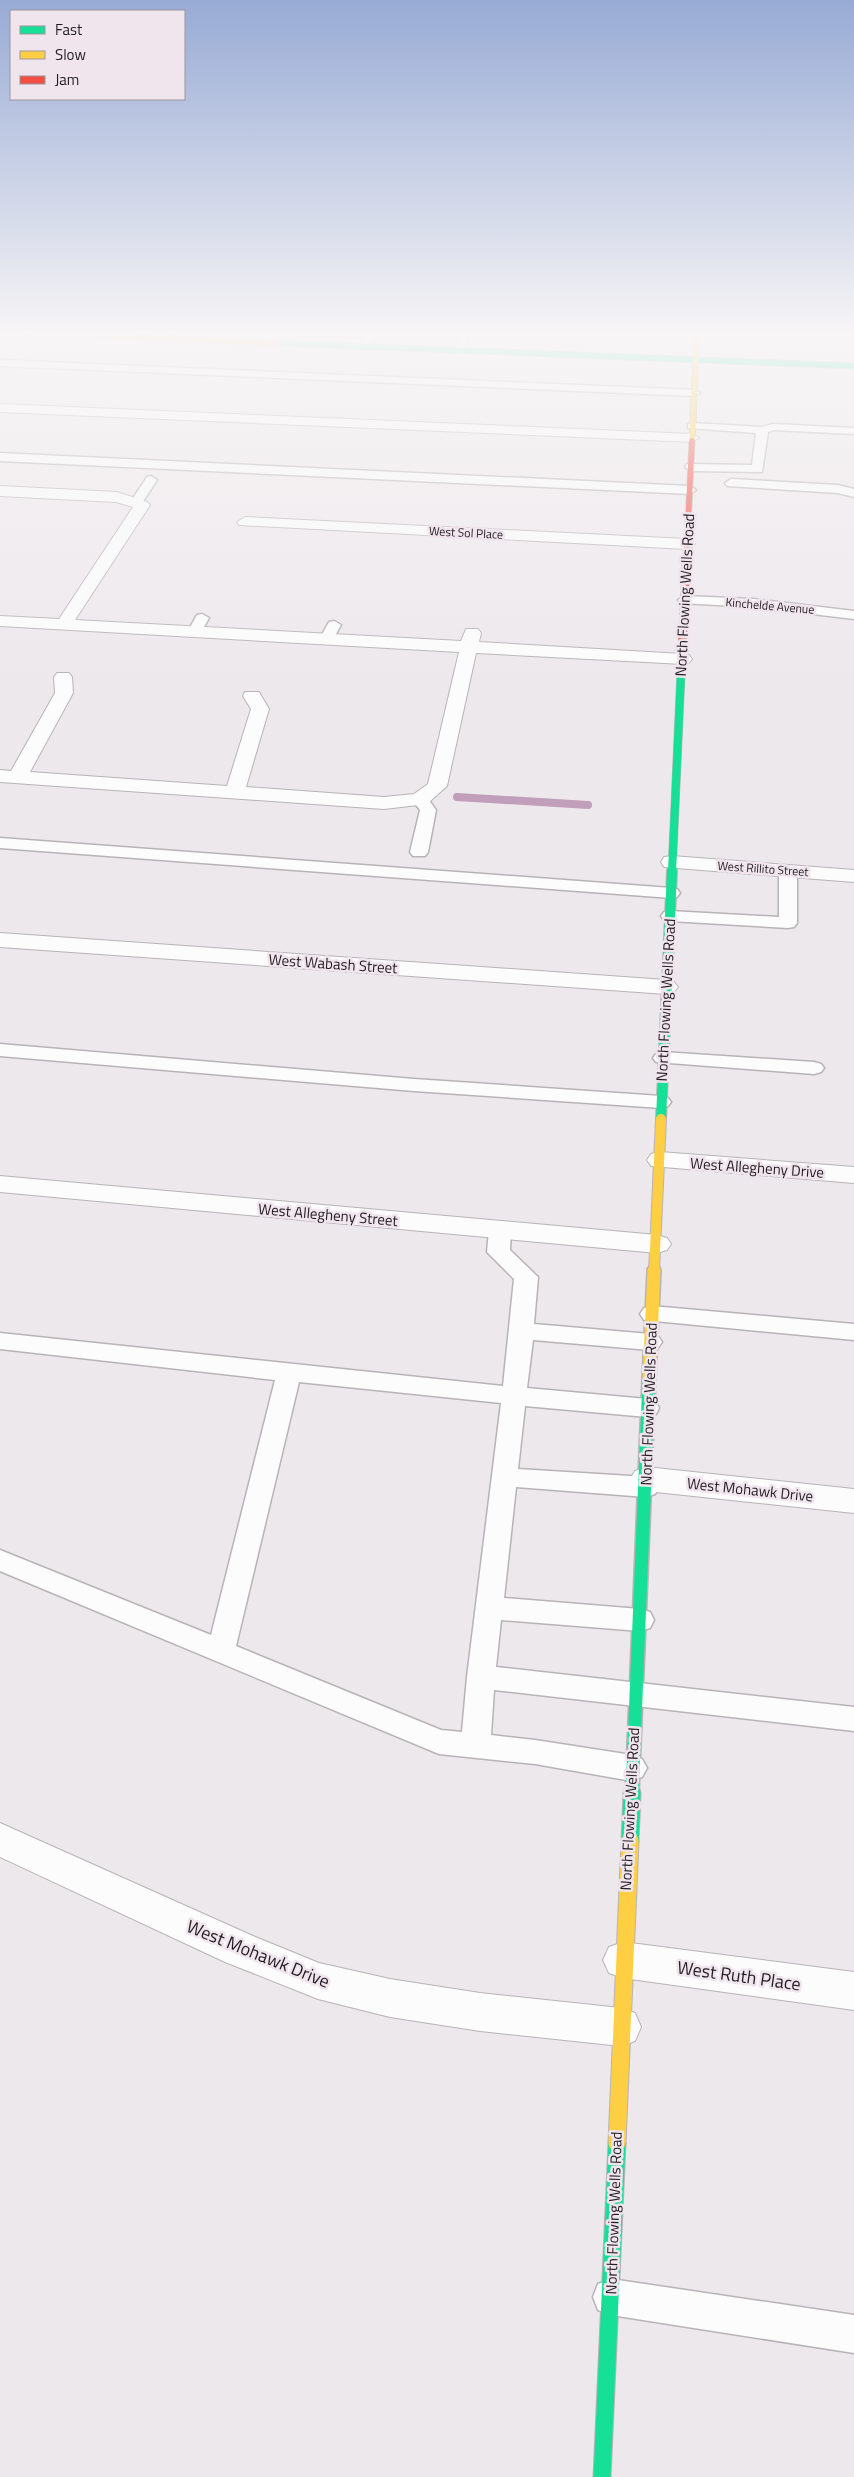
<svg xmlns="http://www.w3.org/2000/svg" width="854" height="2477" font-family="'Titillium Web',sans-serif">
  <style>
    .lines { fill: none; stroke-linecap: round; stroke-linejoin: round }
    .stream { stroke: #c19eb9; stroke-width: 8 }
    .lane-casing { stroke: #b7b3b6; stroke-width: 3 }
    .street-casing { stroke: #b7b3b6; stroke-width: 2 }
    .fast-far4-casing { stroke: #b7b3b6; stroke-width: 7 }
    .fast-far3-casing { stroke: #b7b3b6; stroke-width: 9 }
    .fast-far2-casing { stroke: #b7b3b6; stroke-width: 12 }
    .fast-far1-casing { stroke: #b7b3b6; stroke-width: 16 }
    .fast-casing { stroke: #b7b3b6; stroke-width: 19 }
    .slow-far3-casing { stroke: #b7b3b6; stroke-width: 7 }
    .slow-far2-casing { stroke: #b7b3b6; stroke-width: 12 }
    .slow-far1-casing { stroke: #b7b3b6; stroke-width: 16 }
    .slow-casing { stroke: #b7b3b6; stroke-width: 19 }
    .jam-far1-casing { stroke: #b7b3b6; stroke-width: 7 }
    .jam-casing { stroke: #b7b3b6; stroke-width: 9 }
    .lane { fill: #fcfcfc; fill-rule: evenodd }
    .street { fill: #fcfcfc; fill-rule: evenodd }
    .fast-far4 { stroke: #16e098; stroke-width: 5.5 }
    .fast-far3 { stroke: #16e098; stroke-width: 8 }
    .fast-far2 { stroke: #16e098; stroke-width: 10 }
    .fast-far1 { stroke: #16e098; stroke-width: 13 }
    .fast { stroke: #16e098; stroke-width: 17 }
    .slow-far3 { stroke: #ffcf43; stroke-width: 5.5 }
    .slow-far2 { stroke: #ffcf43; stroke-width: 10 }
    .slow-far1 { stroke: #ffcf43; stroke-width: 13 }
    .slow { stroke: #ffcf43; stroke-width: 17 }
    .jam-far1 { stroke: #f24e42; stroke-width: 5.5 }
    .jam { stroke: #f24e42; stroke-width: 8 }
    .labels { text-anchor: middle; stroke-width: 5; stroke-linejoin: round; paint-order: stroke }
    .far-street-label { font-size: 12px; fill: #211d20; stroke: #f0e5ed }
    .street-label { font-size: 15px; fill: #211d20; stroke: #f0e5ed }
    .near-street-label { font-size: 18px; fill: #211d20; stroke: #f0e5ed }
  </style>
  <rect width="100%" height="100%" fill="#ede8ec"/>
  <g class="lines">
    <path class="stream" d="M457,797L588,805"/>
    <defs>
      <path id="lane" d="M367,332H377L369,348L365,349L360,346Z
        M459,332H469L465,350L460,353L455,350Z
        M0,360L694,390L700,393L694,396L0,366Z
        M692,423L762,427L773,424L854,428V434L773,430L768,432L762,472L691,471L685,467L687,464L752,465L756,433L688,428V424Z
        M0,453L690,486L696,490L690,494L0,461Z
        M151,476L157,480L140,506L136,507L132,506L130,503L147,477Z
        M731,479L838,485L854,489V497L838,493L727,486L725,483Z
        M685,596L754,599L854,611V619L754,607L680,603L678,600Z
        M202,614L209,618L200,634H190L188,631L197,615Z
        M334,621L341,625L332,641L327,642L322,641L320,638L329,622Z
        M420,795L426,796L436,810L428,852L425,856H413L410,852L420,810L412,800L414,796Z
        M0,838L671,888L677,889L680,893L677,897L671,898L0,848Z
        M788,866L794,867L797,871V923L794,927L788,928L670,921L664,920L661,916L664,912L670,911L779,917V871L782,867Z
        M0,1044L414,1079L661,1096L668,1098L671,1102L668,1106L661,1108L414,1091L0,1056Z
        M663,1052L814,1062L821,1064L824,1068L821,1072L814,1074L656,1062L653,1058L656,1054Z
        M500,1224L508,1226L511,1231L510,1250L538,1277L534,1324L650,1334L658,1336L662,1342L658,1348L650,1350L533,1340L527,1388L647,1399L656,1402L659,1408L656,1414L647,1417L525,1406L518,1469L646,1477L655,1480L659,1487L655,1494L646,1497L516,1487L504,1598L640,1609L650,1612L654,1620L650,1628L640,1631L501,1620L496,1667L854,1707V1731L494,1690L491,1735L535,1740L632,1755L642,1759L647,1768L642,1777L632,1781L535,1764L439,1754L0,1571V1550L211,1635L275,1380L0,1349V1333L503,1386L514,1279L487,1252L489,1231L492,1226ZM299,1382L501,1403L467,1677L462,1732L441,1730L236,1646Z
        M652,1306L854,1324V1340L644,1320L640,1314L644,1308Z
        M611,2279L854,2315V2353L611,2315L598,2310L593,2297L598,2284Z"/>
      <path id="street" d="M267,332H279L271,346L267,347L261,343Z
        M0,404L692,434L699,438L692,442L0,412Z
        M0,486L117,492L147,502L150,505L75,620L461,641L466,629H478L481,633L479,642L683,654L689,655L692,659L689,663L683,664L476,653L447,786L427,804L384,809L0,782V770L11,771L55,693L54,677L57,673H69L72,677L73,693L30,772L227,786L251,709L243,696L245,692H259L269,709L246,787L384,797L414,794L428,784L459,652L0,626V616L59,619L133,507L116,502L0,496Z
        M245,517L687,539L695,544L687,549L239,525L237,522Z
        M672,856L854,870V882L664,867L661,862L664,857Z
        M0,933L666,980L674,982L678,987L674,992L666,994L0,947Z
        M660,1152L854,1167V1183L651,1166L647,1160L651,1154Z
        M0,1176L657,1235L667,1238L671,1244L667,1250L657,1253L0,1192Z
        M646,1467L854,1489V1513L646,1491L635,1487L630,1479L635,1471Z
        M0,1823L253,1936L319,1963L390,1979L480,1993L621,2008L635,2013L641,2027L635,2041L621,2046L480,2031L390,2017L318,1999L225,1962L0,1857Z
        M623,1942L854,1972V2010L623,1978L609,1973L603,1960L609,1947Z"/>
      <path id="fast-far4" d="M278,343L854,366"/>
      <path id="fast-far3" d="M672,872L681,673"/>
      <path id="fast-far2" d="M661,1119L672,871"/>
      <path id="fast-far1" d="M632,1794L649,1379"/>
      <path id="fast" d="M630,1841L632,1793
        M602,2477L617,2143"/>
      <path id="slow-far3" d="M16,332L278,343
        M692,441L697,332"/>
      <path id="slow-far2" d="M654,1272L661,1119"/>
      <path id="slow-far1" d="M649,1379L654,1271"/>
      <path id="slow" d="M617,2143L630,1841"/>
      <path id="jam-far1" d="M686,566L692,441"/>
      <path id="jam" d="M681,673L686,565"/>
    </defs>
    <use href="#lane" class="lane-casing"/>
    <use href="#street" class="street-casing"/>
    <use href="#fast-far4" class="fast-far4-casing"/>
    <use href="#fast-far3" class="fast-far3-casing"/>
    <use href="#fast-far2" class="fast-far2-casing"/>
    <use href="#fast-far1" class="fast-far1-casing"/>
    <use href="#fast" class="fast-casing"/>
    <use href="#slow-far3" class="slow-far3-casing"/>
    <use href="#slow-far2" class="slow-far2-casing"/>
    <use href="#slow-far1" class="slow-far1-casing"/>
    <use href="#slow" class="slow-casing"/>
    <use href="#jam-far1" class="jam-far1-casing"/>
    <use href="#jam" class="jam-casing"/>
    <use href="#lane" class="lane"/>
    <use href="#street" class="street"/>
    <use href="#fast-far4" class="fast-far4"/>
    <use href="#fast-far3" class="fast-far3"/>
    <use href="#fast-far2" class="fast-far2"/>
    <use href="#fast-far1" class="fast-far1"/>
    <use href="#fast" class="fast"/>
    <use href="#slow-far3" class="slow-far3"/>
    <use href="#slow-far2" class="slow-far2"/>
    <use href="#slow-far1" class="slow-far1"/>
    <use href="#slow" class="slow"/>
    <use href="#jam-far1" class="jam-far1"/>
    <use href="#jam" class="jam"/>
  </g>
  <linearGradient id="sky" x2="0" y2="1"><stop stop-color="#98abd5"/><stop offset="0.49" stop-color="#f7f5f6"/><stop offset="1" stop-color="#f7f5f6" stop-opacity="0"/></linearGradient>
  <rect width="854" height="679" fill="url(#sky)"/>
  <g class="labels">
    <g class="far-street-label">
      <text transform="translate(466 533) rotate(3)" y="4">West Sol Place</text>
      <text transform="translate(770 606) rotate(5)" y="4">Kinchelde Avenue</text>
      <text transform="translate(763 869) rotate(4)" y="4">West Rillito Street</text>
    </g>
    <g class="street-label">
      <text transform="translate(685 595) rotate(-87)" y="5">North Flowing Wells Road</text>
      <text transform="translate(333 964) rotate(4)" y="5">West Wabash Street</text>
      <text transform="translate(666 1000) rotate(-87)" y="5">North Flowing Wells Road</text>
      <text transform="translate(757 1168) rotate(4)" y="5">West Allegheny Drive</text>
      <text transform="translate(328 1215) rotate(5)" y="5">West Allegheny Street</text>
      <text transform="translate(649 1404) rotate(-88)" y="5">North Flowing Wells Road</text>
      <text transform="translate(750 1490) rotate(6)" y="5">West Mohawk Drive</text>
      <text transform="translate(630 1809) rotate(-87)" y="5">North Flowing Wells Road</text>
      <text transform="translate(614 2213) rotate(-88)" y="5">North Flowing Wells Road</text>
    </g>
    <g class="near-street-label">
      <text transform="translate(258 1954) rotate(22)" y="6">West Mohawk Drive</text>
      <text transform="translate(739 1976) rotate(8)" y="6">West Ruth Place</text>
    </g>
  </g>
  <rect x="10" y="10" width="175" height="90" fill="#f0e5ed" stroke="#9d959b"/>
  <rect x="20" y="26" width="25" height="8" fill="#16e098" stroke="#9d959b"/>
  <text x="55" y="35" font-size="15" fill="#211d20">Fast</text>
  <rect x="20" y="51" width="25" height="8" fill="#ffcf43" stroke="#9d959b"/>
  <text x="55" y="60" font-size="15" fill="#211d20">Slow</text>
  <rect x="20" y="76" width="25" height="8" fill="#f24e42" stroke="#9d959b"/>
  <text x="55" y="85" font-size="15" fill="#211d20">Jam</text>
</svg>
